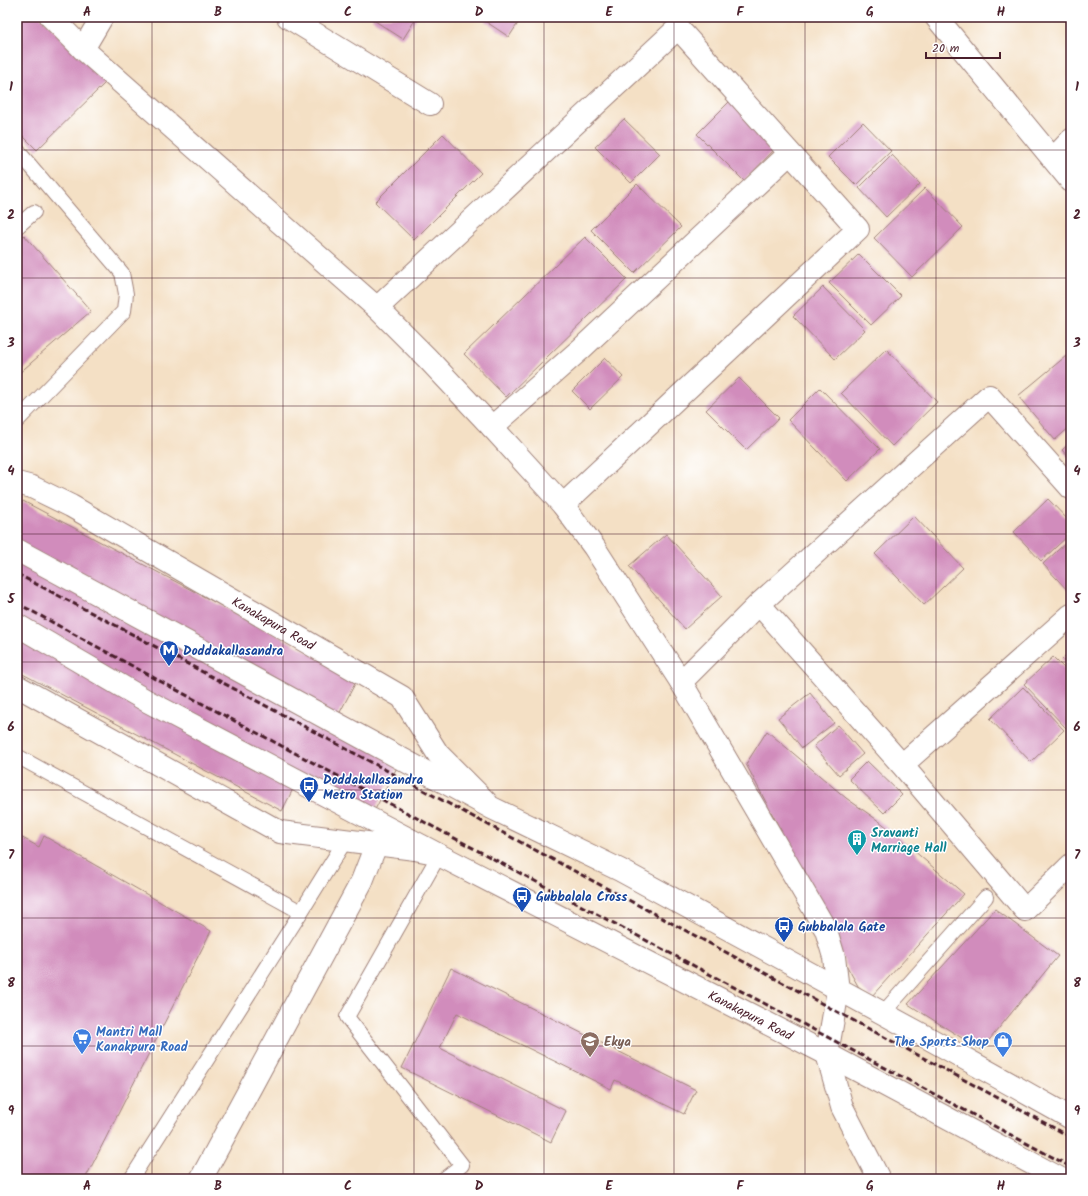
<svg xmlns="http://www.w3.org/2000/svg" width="1088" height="1196" font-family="Kalam,sans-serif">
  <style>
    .building { fill: #d18cbc }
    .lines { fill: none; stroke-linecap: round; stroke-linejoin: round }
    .service-casing { stroke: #9f8078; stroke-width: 16 }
    .minor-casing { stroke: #9f8078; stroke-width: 24 }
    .tertiary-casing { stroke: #9f8078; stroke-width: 24 }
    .trunk-casing { stroke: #9f8078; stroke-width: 24 }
    .service { stroke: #fff; stroke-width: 14 }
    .minor { stroke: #fff; stroke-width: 22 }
    .tertiary { stroke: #fff; stroke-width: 22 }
    .trunk { stroke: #fff; stroke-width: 22 }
    .rail { stroke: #4a1f2b; stroke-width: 3; stroke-dasharray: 6 3; stroke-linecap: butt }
    .grid { fill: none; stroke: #4a1f2b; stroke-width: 1; stroke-opacity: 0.55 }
    .labels { text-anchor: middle; stroke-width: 3; stroke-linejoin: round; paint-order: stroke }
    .street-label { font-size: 13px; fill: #4a1f2b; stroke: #fff }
    .transit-label { font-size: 13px; font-weight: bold; fill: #164399; stroke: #fff; text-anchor: start }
    .culture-label { font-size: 13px; font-weight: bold; fill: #0d838f; stroke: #fff; text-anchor: start }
    .shop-label { font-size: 13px; font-weight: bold; fill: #366cbe; stroke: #fff; text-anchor: start }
    .education-label { font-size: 13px; font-weight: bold; fill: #785e54; stroke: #fff; text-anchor: start }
    .neatline { fill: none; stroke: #4a1f2b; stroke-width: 1.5 }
    .grid-label { font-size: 13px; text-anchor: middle; font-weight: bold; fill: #4a1f2b }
  </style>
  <rect width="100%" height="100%" fill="#fff"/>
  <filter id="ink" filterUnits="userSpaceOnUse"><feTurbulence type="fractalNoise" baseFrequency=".025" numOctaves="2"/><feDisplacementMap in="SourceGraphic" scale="8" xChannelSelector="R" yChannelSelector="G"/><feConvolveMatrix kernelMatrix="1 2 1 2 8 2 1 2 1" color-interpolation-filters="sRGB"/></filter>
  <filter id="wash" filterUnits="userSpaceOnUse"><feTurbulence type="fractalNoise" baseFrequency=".012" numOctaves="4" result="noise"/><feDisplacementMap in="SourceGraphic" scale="16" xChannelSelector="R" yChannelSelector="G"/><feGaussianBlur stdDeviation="0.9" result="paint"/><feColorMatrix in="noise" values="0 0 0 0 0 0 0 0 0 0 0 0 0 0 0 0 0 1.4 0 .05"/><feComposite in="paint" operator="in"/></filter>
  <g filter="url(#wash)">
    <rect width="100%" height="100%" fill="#f4e0c5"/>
    <g id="blocks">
      <path class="building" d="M17,17H41L105,83L37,150L17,130Z
        M373,17H417L403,39L372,19Z
        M487,17H522L509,37L485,21Z
        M731,100L777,147L744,181L697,134Z
        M624,119L660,154L631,183L595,147Z
        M863,122L891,151L856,185L828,157Z
        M443,134L481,173L414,240L375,202Z
        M892,155L920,184L886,217L859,188Z
        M637,184L681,227L634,273L591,230Z
        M925,188L963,227L912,277L874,238Z
        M24,235L91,311L17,375V241Z
        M585,237L627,279L506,397L464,354Z
        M859,254L901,296L871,325L829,283Z
        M823,287L865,330L835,359L793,316Z
        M886,349L937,402L892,446L841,393Z
        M1066,356L1071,362V426L1055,440L1018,396Z
        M605,358L623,377L590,409L572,391Z
        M739,378L779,418L746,450L706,410Z
        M820,388L880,449L847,481L788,420Z
        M1071,442V460L1062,450Z
        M1048,499L1071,523V533L1041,561L1014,532Z
        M23,501L358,678L338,716L405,752L367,825L294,787L282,811L17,671V513Z
        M914,516L963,568L924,605L875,554Z
        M666,534L722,596L685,629L629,566Z
        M1071,538V594L1043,564Z
        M1071,650V668L1062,659Z
        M1053,657L1071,675V724L1066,728L1024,684Z
        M1023,687L1064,730L1031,762L990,719Z
        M810,693L834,723L802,748L778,718Z
        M838,725L863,754L839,775L814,746Z
        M767,731L846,798L883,824L964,894L871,997L858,986L844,961L811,888L746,764Z
        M867,761L902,795L884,813L849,779Z
        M17,835L39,847L44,836L211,931L85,1179H17Z
        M995,909L1058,956L981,1050L908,1004Z
        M451,968L696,1090L684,1114L615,1080L611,1089L457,1013L440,1048L566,1111L551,1142L402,1068Z
        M469,1173L473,1179H461Z"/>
    </g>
  </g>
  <g filter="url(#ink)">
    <use href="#blocks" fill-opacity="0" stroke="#9f8078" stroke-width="1"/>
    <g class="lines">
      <defs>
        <path id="service" d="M17,150L122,273L126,294L124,311L17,421
          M17,227L34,212
          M17,756L301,912
          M439,855L347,1017L462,1165L444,1179
          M882,1014L986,897
          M131,1179L301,912L345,841"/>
        <path id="minor" d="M288,17L430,104
          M936,17L1071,181
          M83,49L102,17
          M1053,159L1071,140
          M377,308L678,28L858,229L563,505
          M492,427L582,348L790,153
          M759,604L902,765L1025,910L1071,865
          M681,682L759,604L989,396L1071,488
          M902,765L1071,615"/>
        <g id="tertiary">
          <path d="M51,17L83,49L377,308L427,358L492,427L563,505L594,547L681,682L826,930L834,957L838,990L827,1054L842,1107L879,1179"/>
          <path id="s1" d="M17,483L32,487L71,506L402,697L438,754L486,802"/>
          <path d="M17,686L280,832L415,849L430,852"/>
          <path d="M201,1179L362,881L376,845"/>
        </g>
        <g id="trunk">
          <path d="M17,550L492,808L620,870L921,1034L1071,1118"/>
          <path id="s2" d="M17,625L147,701L439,855L827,1054L1061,1179"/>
        </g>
      </defs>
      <use href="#service" class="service-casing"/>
      <use href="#minor" class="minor-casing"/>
      <use href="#tertiary" class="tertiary-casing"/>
      <use href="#trunk" class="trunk-casing"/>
      <use href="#service" class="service"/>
      <use href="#minor" class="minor"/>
      <use href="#tertiary" class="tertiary"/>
      <use href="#trunk" class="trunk"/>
      <path class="rail" d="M17,574L115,625L1071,1137
        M17,603L158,680L1071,1167"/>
    </g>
  </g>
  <path class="grid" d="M152,17V1179M283,17V1179M414,17V1179M544,17V1179M674,17V1179M805,17V1179M936,17V1179M17,150H1071M17,278H1071M17,406H1071M17,534H1071M17,662H1071M17,790H1071M17,918H1071M17,1046H1071"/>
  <defs>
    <symbol id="metro-pin" viewBox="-11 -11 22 30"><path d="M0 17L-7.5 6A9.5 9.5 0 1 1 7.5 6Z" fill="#1a4fb4" stroke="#fff"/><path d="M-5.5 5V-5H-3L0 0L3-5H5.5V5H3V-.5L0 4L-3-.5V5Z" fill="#fff"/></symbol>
    <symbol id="bus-pin" viewBox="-11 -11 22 30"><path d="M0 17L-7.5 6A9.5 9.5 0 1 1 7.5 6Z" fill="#1a4fb4" stroke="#fff"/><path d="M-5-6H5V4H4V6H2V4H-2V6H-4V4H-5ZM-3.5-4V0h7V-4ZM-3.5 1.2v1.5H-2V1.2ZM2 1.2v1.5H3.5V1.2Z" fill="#fff"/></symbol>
    <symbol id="building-pin" viewBox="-11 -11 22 30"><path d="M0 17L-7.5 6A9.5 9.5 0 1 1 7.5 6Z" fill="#0f9aa8" stroke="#fff"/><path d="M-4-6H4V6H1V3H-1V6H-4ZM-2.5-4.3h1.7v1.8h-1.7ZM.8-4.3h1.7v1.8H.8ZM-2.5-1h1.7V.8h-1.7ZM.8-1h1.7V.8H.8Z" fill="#fff"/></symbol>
    <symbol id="supermarket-pin" viewBox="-11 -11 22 30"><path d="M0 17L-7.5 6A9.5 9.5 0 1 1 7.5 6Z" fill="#3f7fe0" stroke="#fff"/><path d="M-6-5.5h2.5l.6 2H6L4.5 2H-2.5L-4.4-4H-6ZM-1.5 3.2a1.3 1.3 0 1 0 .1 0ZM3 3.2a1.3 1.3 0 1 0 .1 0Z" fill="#fff"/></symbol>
    <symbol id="school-pin" viewBox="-11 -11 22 30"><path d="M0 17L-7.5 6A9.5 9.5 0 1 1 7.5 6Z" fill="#8d6e63" stroke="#fff"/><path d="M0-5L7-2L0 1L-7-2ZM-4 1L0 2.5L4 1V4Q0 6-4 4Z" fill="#fff"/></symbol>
    <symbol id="shop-pin" viewBox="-11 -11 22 30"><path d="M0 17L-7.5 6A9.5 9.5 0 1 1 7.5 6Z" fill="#3f7fe0" stroke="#fff"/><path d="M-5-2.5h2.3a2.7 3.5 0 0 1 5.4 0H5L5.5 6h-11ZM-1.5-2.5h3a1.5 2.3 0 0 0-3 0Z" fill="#fff"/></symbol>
  </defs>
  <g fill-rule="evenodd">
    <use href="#metro-pin" x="158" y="639" width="22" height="30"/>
    <use href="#bus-pin" x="298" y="775" width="22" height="30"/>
    <use href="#building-pin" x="846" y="828" width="22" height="30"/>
    <use href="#bus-pin" x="511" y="885" width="22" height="30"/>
    <use href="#bus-pin" x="773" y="915" width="22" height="30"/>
    <use href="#supermarket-pin" x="71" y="1027" width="22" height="30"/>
    <use href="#school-pin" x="579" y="1030" width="22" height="30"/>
    <use href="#shop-pin" x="992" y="1030" width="22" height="30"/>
  </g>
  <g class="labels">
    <g class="street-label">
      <text dy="5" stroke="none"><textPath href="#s1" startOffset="293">Kanakapura Road</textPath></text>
      <text dy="5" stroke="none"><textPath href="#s2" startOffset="831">Kanakapura Road</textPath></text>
    </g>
    <g class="transit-label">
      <text x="183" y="655">Doddakallasandra</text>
      <text x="323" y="784">Doddakallasandra<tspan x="323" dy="15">Metro Station</tspan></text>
      <text x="536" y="901">Gubbalala Cross</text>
      <text x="798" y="931">Gubbalala Gate</text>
    </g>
    <g class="culture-label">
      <text x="871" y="837">Sravanti<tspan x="871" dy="15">Marriage Hall</tspan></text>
    </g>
    <g class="shop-label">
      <text x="96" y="1036">Mantri Mall<tspan x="96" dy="15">Kanakpura Road</tspan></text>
      <text x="989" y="1046" text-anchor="end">The Sports Shop</text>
    </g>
    <g class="education-label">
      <text x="604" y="1046">Ekya</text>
    </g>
  </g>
  <rect width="1088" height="1196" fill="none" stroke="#fff" stroke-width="44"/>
  <path d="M926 52v6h74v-6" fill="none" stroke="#4a1f2b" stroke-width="2"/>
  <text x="932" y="52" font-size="12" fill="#4a1f2b" stroke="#ffffff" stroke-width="3" paint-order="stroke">20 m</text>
  <rect x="22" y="22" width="1044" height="1152" class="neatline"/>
  <g class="grid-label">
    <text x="87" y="16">A</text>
    <text x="218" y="16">B</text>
    <text x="348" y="16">C</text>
    <text x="479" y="16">D</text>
    <text x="609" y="16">E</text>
    <text x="740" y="16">F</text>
    <text x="870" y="16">G</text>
    <text x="1001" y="16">H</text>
    <text x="11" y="91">1</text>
    <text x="1077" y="91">1</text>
    <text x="11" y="219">2</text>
    <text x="1077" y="219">2</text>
    <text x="11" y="347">3</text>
    <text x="1077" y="347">3</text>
    <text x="11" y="475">4</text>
    <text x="1077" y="475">4</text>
    <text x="11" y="603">5</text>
    <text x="1077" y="603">5</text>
    <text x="11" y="731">6</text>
    <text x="1077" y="731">6</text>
    <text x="11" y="859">7</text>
    <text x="1077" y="859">7</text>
    <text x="11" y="987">8</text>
    <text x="1077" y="987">8</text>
    <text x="11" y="1115">9</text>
    <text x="1077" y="1115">9</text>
    <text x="87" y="1190">A</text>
    <text x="218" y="1190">B</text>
    <text x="348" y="1190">C</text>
    <text x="479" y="1190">D</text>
    <text x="609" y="1190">E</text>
    <text x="740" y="1190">F</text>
    <text x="870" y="1190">G</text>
    <text x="1001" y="1190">H</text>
  </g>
</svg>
